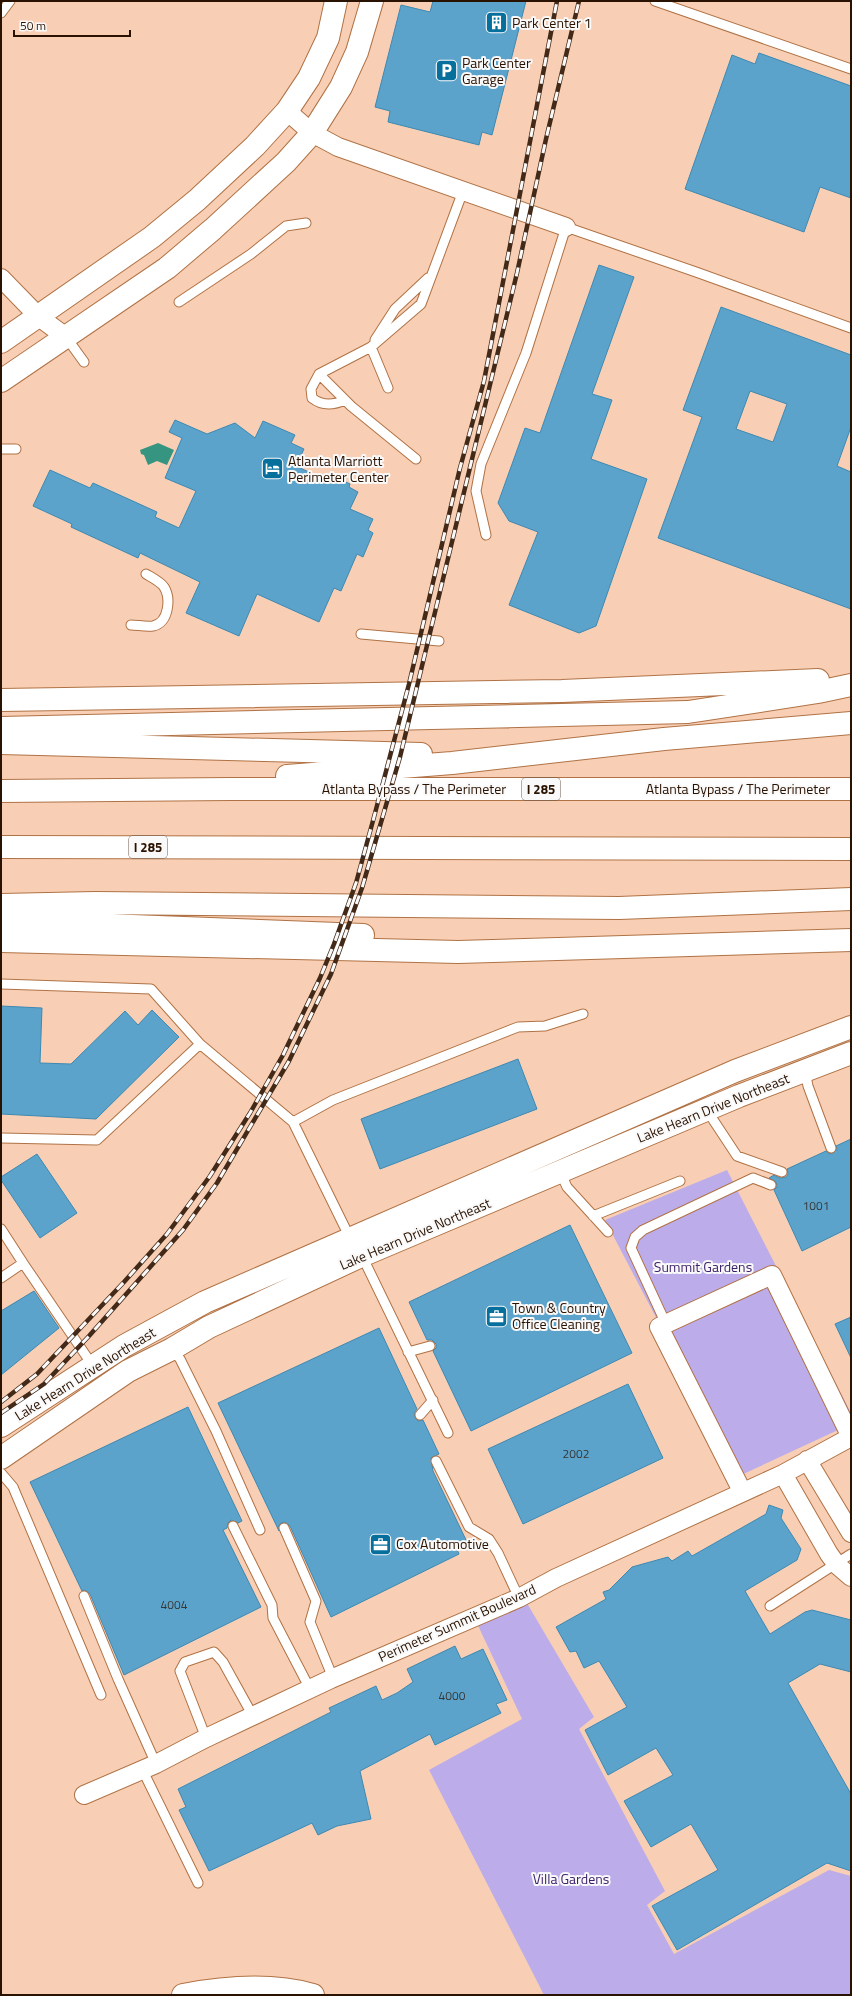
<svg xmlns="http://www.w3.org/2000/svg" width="852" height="1996" font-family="'Titillium Web',sans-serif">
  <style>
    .green { fill: #bcadea }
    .water { fill: #369580 }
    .building { fill: #5ca3cc; stroke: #3c89b3; fill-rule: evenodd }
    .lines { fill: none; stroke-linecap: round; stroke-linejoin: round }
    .service-casing { stroke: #b07245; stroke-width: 11 }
    .minor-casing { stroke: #b07245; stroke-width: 20 }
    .tertiary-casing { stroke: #b07245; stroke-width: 24 }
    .secondary-casing { stroke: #b07245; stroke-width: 24 }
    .motorway-casing { stroke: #b07245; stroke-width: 24 }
    .service { stroke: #fff; stroke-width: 9 }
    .minor { stroke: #fff; stroke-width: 18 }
    .tertiary { stroke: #fff; stroke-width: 22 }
    .secondary { stroke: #fff; stroke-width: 22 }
    .motorway { stroke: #fff; stroke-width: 22 }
    .rail-casing { stroke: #432917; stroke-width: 4.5 }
    .rail { stroke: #f9f9f9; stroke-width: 3; stroke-dasharray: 9; stroke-linecap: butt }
    .labels { text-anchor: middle; stroke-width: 4; stroke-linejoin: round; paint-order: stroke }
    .number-label { font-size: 12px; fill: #363634 }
    .shield { fill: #f9f9f9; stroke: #68574b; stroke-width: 1 }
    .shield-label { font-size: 13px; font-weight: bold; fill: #2a1201 }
    .poi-label { font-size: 14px; fill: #2a1201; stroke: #f9f9f9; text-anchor: start }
    .street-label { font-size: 14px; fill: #2a1201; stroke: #f9f9f9 }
    .park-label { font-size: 14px; fill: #3a1e69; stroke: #f9f9f9 }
  </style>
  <rect width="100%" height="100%" fill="#f8cfb4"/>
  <path class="green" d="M727,1170L851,1413V1424L739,1476L605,1220Z
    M521,1593L594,1717L579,1729L665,1891L647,1905L674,1954L829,1870L851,1876V1995H544L429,1770L522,1719L473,1615Z"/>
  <path class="water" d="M158,443L174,450L167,465L157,461L148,465L144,455L141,454L140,450Z"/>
  <path class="building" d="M433,1H526L492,135L482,132L479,145L388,122L390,111L375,107L401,5L430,12Z
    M759,53L851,86V198L820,187L804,232L685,189L732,55L755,64Z
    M599,265L634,277L592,394L612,400L591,459L647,479L596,626L579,633L509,605L538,532L509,521L498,503L525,428L540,433Z
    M721,307L851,355V427L837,466L851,472V609L658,538L702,417L683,410ZM750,391L787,404L773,442L736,429Z
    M175,420L207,434L235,423L255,438L263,421L295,435L291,443L304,449L296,466L326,480L329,474L350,484L349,487L358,492L350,509L373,519L368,530L373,533L363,557L357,554L341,591L334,588L319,622L257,594L239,636L186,613L200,582L140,553L138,558L71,527L72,524L33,506L50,470L90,488L93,483L157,512L155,517L179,528L196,491L165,478L182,438L169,432Z
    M1,1006L42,1008L40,1063L71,1064L125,1011L138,1025L152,1010L179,1037L96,1119L1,1114Z
    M518,1059L537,1109L380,1169L361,1119Z
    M851,1139V1227L802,1251L774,1190L777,1187L776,1182L769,1178L774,1175L780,1178L786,1177L788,1174L787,1169L826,1151L830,1154L833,1153L837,1149L836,1146Z
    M37,1154L77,1213L40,1238L1,1180V1177Z
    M570,1225L632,1353L471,1431L433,1351L436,1348V1344L432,1340H427L409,1302Z
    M34,1291L59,1328L1,1375V1311Z
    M851,1317V1358L835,1324Z
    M379,1328L417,1409L414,1413L415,1417L418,1421L423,1420L439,1454L431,1458L433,1471L467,1542L456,1547L459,1554L331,1617L290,1526L285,1522L281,1523L278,1527L279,1531L218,1403Z
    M628,1384L663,1458L523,1524L488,1449Z
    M188,1407L242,1521L238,1523L231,1520L228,1523L227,1528L223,1530L261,1607L124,1675L90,1594L85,1590L82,1591L30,1482Z
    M769,1505L783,1510L781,1518L801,1549L797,1560L745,1591L770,1634L805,1612L812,1610L851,1620V1672L820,1664L788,1683L851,1794V1871L827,1863L677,1950L652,1906L718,1870L691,1824L651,1847L624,1801L673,1775L656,1748L608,1775L585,1730L627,1707L599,1661L584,1668L576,1651L570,1652L556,1627L606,1599L603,1592L609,1590L632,1567L668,1557L672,1561L688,1551L692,1556L766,1514Z
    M455,1646L461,1659L483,1649L507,1700L496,1704L501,1713L435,1745L430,1734L360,1771L371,1819L337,1826L318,1835L312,1823L209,1871L179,1810L186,1807L178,1789L331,1712L329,1708L376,1686L382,1700L397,1693L413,1682L407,1669Z"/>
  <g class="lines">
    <defs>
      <path id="service" d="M655,1L851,69
        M1,13L10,1
        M179,302L251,254L286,226L306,223
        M66,337L84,362
        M375,340L395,309L428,278
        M371,347L388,388
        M319,374L351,406L416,459
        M345,400C334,405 322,406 312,398L311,389L319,374L371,347L421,304L463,191
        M1,449H16
        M486,535L476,491L481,464L526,353L566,227L696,272L851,328
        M131,625C137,625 146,627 153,626C169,623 171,598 164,587C161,582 151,577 146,574
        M361,634L439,641
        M1,984L151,989L200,1044L293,1122L350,1238
        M805,1071L808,1086L831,1148
        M706,1109L737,1156L782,1172
        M293,1122L333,1100L518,1027L545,1026L583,1014
        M1,1138L97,1140L200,1044
        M560,1172L567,1187L608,1232
        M593,1216L680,1181
        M1,1229L23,1263
        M362,1256L448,1433
        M1,1278L23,1263L93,1366
        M666,1324L631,1248L635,1237L643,1230L753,1178L771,1185
        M172,1349L180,1359L216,1431L260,1530
        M408,1352L430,1346
        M420,1415L433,1400
        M436,1461L469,1527L489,1539L498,1553L519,1598
        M1,1473L13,1487L101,1695
        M233,1526L272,1605L273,1618L310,1689
        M284,1528L316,1601L310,1622L333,1678
        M84,1596L118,1679L156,1764
        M770,1606L851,1554
        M206,1738L180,1671L185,1662L214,1652L223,1662L253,1716
        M142,1769L198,1883"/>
      <path id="minor" d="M287,111L312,133L338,147L566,227
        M1,278L39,317L66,337
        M807,1460L851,1533
        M783,1474L829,1554L837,1565L851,1577
        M84,1795L156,1764L206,1738L331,1679L519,1598L556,1578L783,1474L851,1437L772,1275L659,1327L742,1491"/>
      <path id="tertiary" d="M1,1426L124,1346L205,1302L735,1071L851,1027
        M1,1458L128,1371L172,1349L209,1327L361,1256L739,1096L851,1053"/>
      <path id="secondary" d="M1,342L152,237L197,200L255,146L287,111L309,78L328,38L336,1
        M1,381L167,268L213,229L286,162L312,133L341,87L357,52L372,1
        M183,1995C225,1987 271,1983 313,1995"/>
      <path id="motorway" d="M1,700L562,691L818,680
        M1,728L688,712L818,692L851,685
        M1,743L421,754
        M287,776L452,763L664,739L851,723
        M1,791L230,789H851
        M1,847L851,849
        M1,905L95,903L619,908L851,899
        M1,921L363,935
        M1,941L458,952L851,940"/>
    </defs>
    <use href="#service" class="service-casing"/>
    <use href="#minor" class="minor-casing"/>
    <use href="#tertiary" class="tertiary-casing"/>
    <use href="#secondary" class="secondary-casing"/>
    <use href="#motorway" class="motorway-casing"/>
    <use href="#service" class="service"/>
    <use href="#minor" class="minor"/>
    <use href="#tertiary" class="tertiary"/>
    <use href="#secondary" class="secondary"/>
    <use href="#motorway" class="motorway"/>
    <defs>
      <path id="rail" d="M1,1402L37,1374L124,1282L167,1234L210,1176L250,1113L283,1055L320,978L334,944L356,883L374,817L409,684L460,468L484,381L557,1
        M1,1413L44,1384L89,1336L183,1230L217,1183L289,1061L331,974L362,888L400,757L517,273L546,139L579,1"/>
    </defs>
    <use href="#rail" class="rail-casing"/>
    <use href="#rail" class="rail"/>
  </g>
  <defs>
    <symbol id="building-square" viewBox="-11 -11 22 22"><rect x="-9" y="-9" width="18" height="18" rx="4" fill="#076f9c" stroke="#f9f9f9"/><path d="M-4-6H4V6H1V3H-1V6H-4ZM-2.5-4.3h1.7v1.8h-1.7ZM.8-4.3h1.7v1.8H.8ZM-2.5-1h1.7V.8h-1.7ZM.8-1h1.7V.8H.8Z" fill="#fff"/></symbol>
    <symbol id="parking-square" viewBox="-11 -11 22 22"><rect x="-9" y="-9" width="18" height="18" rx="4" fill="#076f9c" stroke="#f9f9f9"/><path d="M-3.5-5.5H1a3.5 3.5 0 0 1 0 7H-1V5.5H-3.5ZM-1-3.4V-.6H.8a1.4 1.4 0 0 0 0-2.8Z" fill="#fff"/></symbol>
    <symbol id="hotel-square" viewBox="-11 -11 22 22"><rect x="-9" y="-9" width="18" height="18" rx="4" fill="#076f9c" stroke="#f9f9f9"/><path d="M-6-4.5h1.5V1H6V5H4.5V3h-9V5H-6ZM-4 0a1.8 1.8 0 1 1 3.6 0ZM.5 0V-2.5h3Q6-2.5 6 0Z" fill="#fff"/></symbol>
    <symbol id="office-square" viewBox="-11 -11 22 22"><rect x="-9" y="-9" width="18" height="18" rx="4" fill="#076f9c" stroke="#f9f9f9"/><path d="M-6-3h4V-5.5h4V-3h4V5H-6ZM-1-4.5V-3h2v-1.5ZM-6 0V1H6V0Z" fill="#fff"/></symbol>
  </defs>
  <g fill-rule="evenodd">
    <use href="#building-square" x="484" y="10" width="25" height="25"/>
    <use href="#parking-square" x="434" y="58" width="25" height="25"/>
    <use href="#hotel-square" x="260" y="456" width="25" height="25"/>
    <use href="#office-square" x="484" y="1304" width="25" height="25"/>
    <use href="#office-square" x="368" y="1532" width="25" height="25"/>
  </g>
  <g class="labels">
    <g class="number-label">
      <text x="816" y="1210">1001</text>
      <text x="576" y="1458">2002</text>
      <text x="174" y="1609">4004</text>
      <text x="452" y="1700">4000</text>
    </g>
    <g class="shield">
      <rect x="522" y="778" width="38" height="22" rx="3"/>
      <rect x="129" y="836" width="38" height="22" rx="3"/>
    </g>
    <g class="shield-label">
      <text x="541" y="794">I 285</text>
      <text x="148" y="852">I 285</text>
    </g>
    <g class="poi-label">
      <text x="512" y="28">Park Center 1</text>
      <text x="462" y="68">Park Center<tspan x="462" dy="16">Garage</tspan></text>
      <text x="288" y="466">Atlanta Marriott<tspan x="288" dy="16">Perimeter Center</tspan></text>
      <text x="512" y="1313">Town &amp; Country<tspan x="512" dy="16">Office Cleaning</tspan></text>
      <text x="396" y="1549">Cox Automotive</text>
    </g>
    <g class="street-label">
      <text x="414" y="794">Atlanta Bypass / The Perimeter</text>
      <text x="738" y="794">Atlanta Bypass / The Perimeter</text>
      <text transform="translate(713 1108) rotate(-22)" y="5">Lake Hearn Drive Northeast</text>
      <text transform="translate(415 1234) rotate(-23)" y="5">Lake Hearn Drive Northeast</text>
      <text transform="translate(85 1374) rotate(-32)" y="5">Lake Hearn Drive Northeast</text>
      <text transform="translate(457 1623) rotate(-24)" y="5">Perimeter Summit Boulevard</text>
    </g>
    <g class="park-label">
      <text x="703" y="1272">Summit Gardens</text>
      <text x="571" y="1884">Villa Gardens</text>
    </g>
  </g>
  <rect width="852" height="1996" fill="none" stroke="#2a1201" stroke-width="4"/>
  <path d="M14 30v6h116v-6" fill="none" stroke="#2a1201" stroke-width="2"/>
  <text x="20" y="30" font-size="12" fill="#2a1201" stroke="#f9f9f9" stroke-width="3" paint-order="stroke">50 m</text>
</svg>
